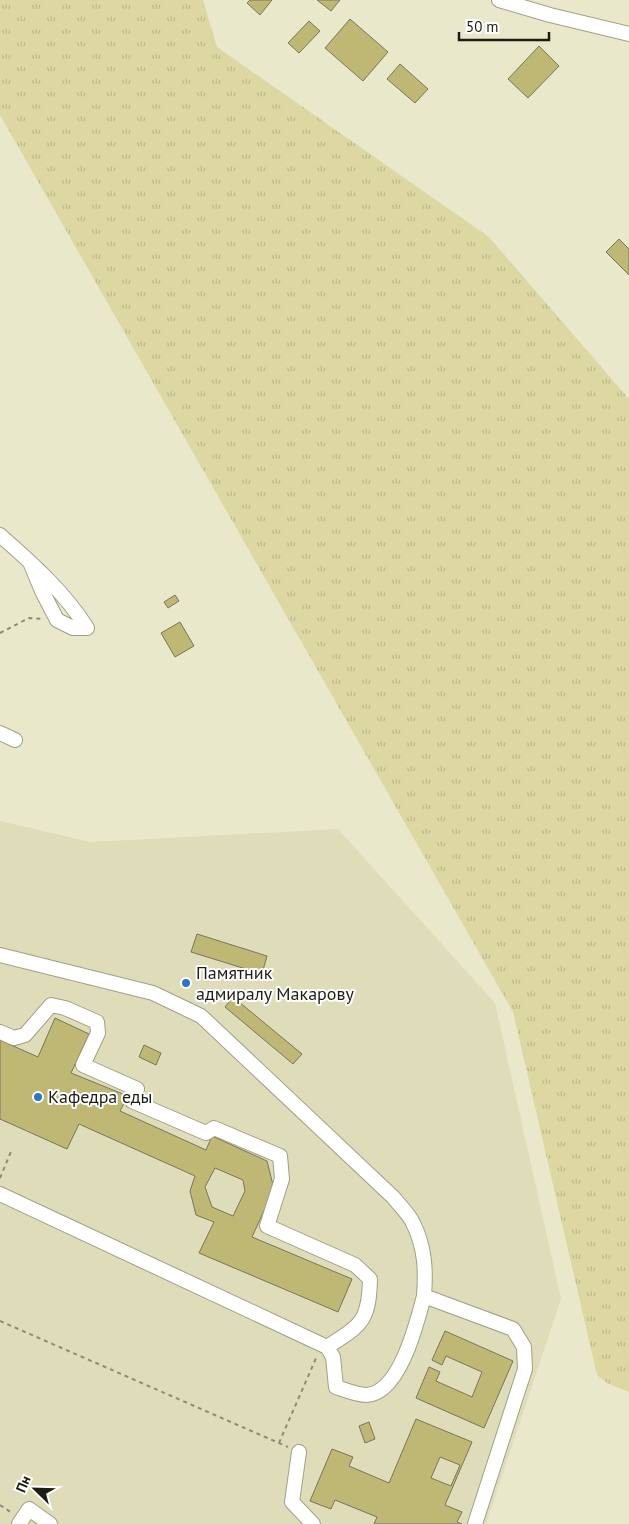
<svg xmlns="http://www.w3.org/2000/svg" width="629" height="1524" font-family="'PT Sans',sans-serif">
  <style>
    .built { fill: #dfdcb9 }
    .grass { fill: url(#grass-tufts) }
    .building { fill: #beb874; stroke: #78765c; fill-rule: evenodd }
    .lines { fill: none; stroke-linecap: round; stroke-linejoin: round }
    .minor-casing { stroke: #a29f85; stroke-width: 16 }
    .path { stroke: #8c8b77; stroke-width: 2; stroke-dasharray: 4 4; stroke-linecap: butt }
    .minor { stroke: #fff; stroke-width: 14 }
    .poi-dot { fill: #2c76c6; stroke: #fff; stroke-width: 2 }
    .labels { text-anchor: middle; stroke-width: 4; stroke-linejoin: round; paint-order: stroke }
    .poi-label { font-size: 18px; fill: #1e1d13; stroke: #fff; text-anchor: start }
  </style>
  <defs>
    <pattern id="grass-tufts" width="24" height="20" patternUnits="userSpaceOnUse" patternTransform="scale(1.25)"><rect width="24" height="20" fill="#ddd8a2"/><path d="M3 7l-1-3M5 7V3M7 7l1-3M15 17l-1-3M17 17v-4M19 17l1-3" fill="none" stroke="#bdb98b"/></pattern>
  </defs>
  <rect width="100%" height="100%" fill="#eae8cb"/>
  <path class="built" d="M0,821L91,842L338,829L495,1003L561,1299L486,1524H0Z"/>
  <path class="grass" d="M0,0H203L217,47L489,237L629,399V1392L607,1383L597,1375L513,1012L0,115Z"/>
  <path class="building" d="M250,0H272L260,15L247,3Z
    M317,0H340L331,11Z
    M350,19L388,52L363,81L325,48Z
    M309,21L320,31L299,53L288,43Z
    M539,46L559,66L528,98L508,79Z
    M400,64L428,89L415,103L387,79Z
    M619,239L629,249V275L606,252Z
    M175,595L179,601L168,608L164,602Z
    M180,622L194,646L175,657L161,633Z
    M197,934L267,956L262,974L191,952Z
    M233,997L302,1054L293,1064L225,1007Z
    M55,1018L89,1034L71,1073L128,1096L120,1111L206,1150L212,1136L267,1161L274,1189L252,1237L352,1279L338,1312L199,1253L214,1222L196,1215L190,1191L195,1176L79,1124L67,1149L0,1119V1040L38,1057ZM215,1168L243,1180L245,1191L233,1216L212,1207L205,1187Z
    M144,1045L161,1053L156,1065L139,1057Z
    M445,1331L513,1361L484,1428L416,1398L429,1367L440,1372L436,1381L472,1397L482,1372L446,1356L442,1365L432,1360Z
    M416,1419L472,1442L445,1505L462,1512L457,1522L462,1524H374L377,1517L335,1500L331,1509L310,1501L332,1449L353,1457L349,1466L389,1483Z
    M369,1422L375,1439L365,1443L359,1426Z
    M440,1457L460,1465L451,1486L431,1478Z"/>
  <g class="lines">
    <defs>
      <path id="minor" d="M499,0L550,15L629,34
        M0,535L2,537C33,564 65,593 87,628H73L57,620L42,591L30,562
        M0,733L15,740
        M0,955L153,993L201,1016L394,1198C400,1206 409,1214 413,1223C425,1247 426,1270 424,1296L513,1329L524,1347L525,1369L475,1524
        M0,1032L14,1038L25,1035L51,1005L65,1008L97,1022L98,1033L83,1065L137,1089L132,1101L206,1133L214,1128L280,1156L282,1179L267,1226L355,1265L370,1279C369,1322 361,1325 327,1347
        M0,1194L327,1347L333,1357L336,1387C345,1390 357,1395 366,1395C400,1394 417,1322 424,1296
        M299,1452L292,1502L313,1524
        M19,1524L29,1509L50,1524"/>
    </defs>
    <use href="#minor" class="minor-casing"/>
    <path class="path" d="M0,633L29,618L42,619
      M0,1178L12,1149
      M0,1321L288,1447
      M279,1443L317,1356
      M0,1505L12,1513"/>
    <use href="#minor" class="minor"/>
  </g>
  <g class="poi-dot">
    <circle cx="186" cy="983" r="5"/>
    <circle cx="38" cy="1097" r="5"/>
  </g>
  <g class="labels">
    <g class="poi-label">
      <text x="196" y="979">Памятник<tspan x="196" dy="21">адмиралу Макарову</tspan></text>
      <text x="48" y="1103">Кафедра еды</text>
    </g>
  </g>
  <g transform="translate(35 1489) rotate(293)" stroke="#ffffff" stroke-width="4" paint-order="stroke">
  <path d="M0-4L9 19L0 12L-9 19Z" fill="#1e1d13"/>
  <text y="-8" font-size="14" font-weight="bold" text-anchor="middle" fill="#1e1d13">Пн</text>
  </g>
  <path d="M459 32v8h90v-8" fill="none" stroke="#1e1d13" stroke-width="2.5"/>
  <text x="466" y="32" font-size="15" fill="#1e1d13" stroke="#ffffff" stroke-width="4" paint-order="stroke">50 m</text>
</svg>
